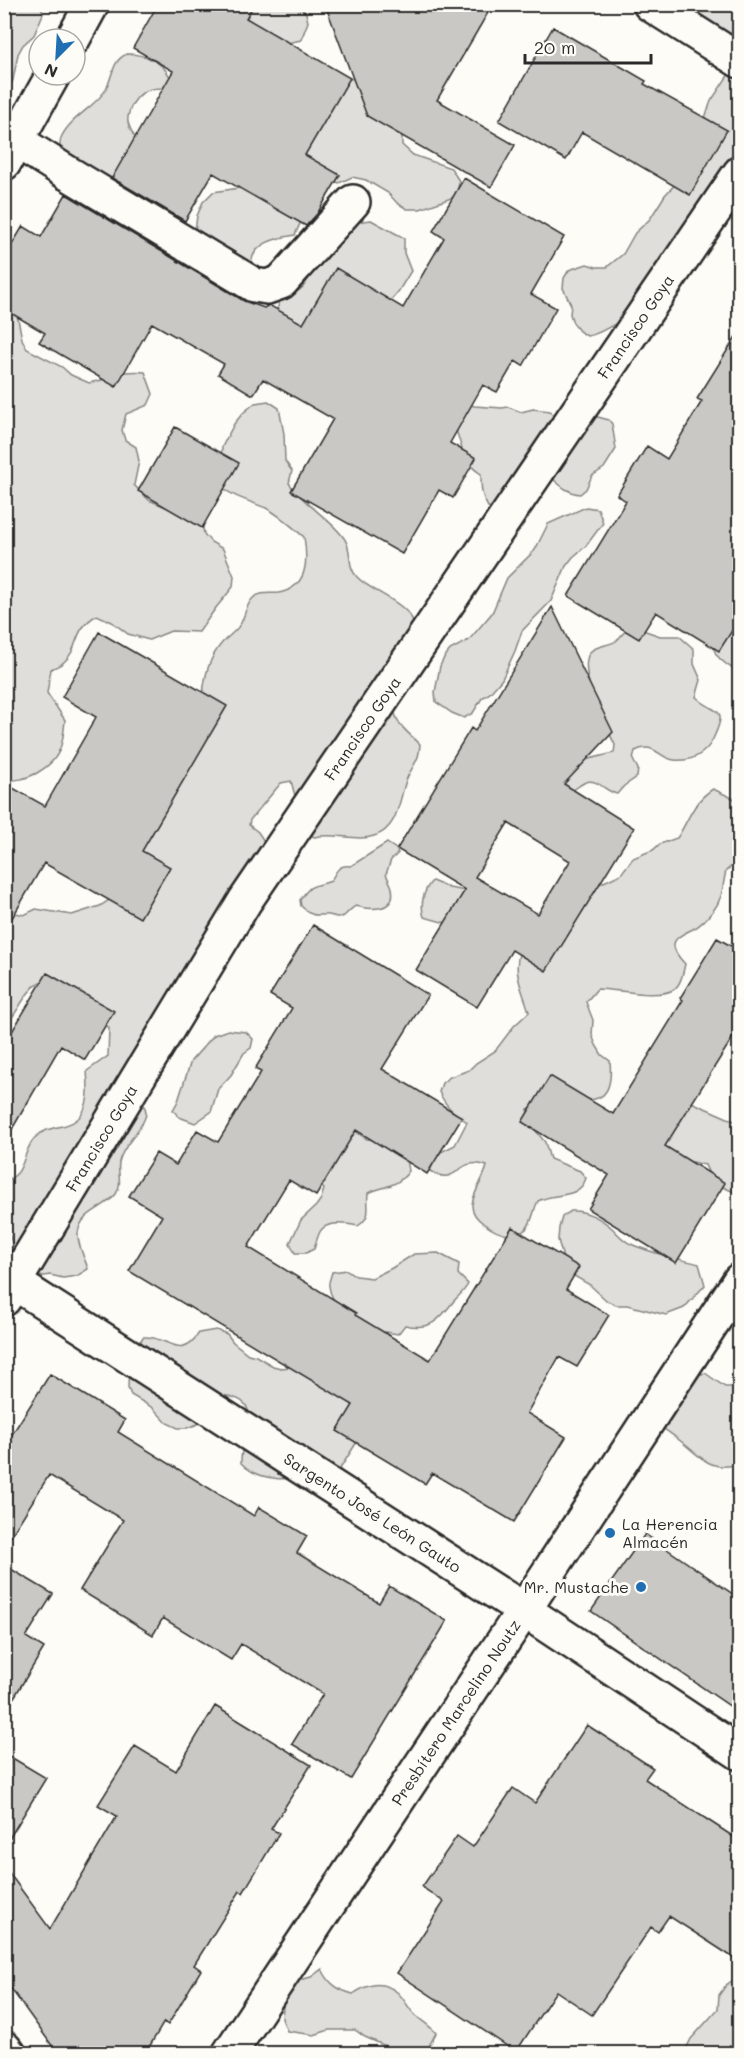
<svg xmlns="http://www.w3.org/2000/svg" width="744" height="2058" font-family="Mali,sans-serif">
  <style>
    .green { fill: #dfdeda; stroke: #858482; stroke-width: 1.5 }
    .building { fill: #c9c8c4; stroke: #2b2b2b; stroke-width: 1.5; fill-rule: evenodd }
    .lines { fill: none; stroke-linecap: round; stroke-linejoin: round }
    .minor-casing { stroke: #2b2b2b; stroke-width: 38 }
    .tertiary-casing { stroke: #2b2b2b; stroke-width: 38 }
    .secondary-casing { stroke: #2b2b2b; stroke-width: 38 }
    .minor { stroke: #fdfcf7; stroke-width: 33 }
    .tertiary { stroke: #fdfcf7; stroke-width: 33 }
    .secondary { stroke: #fdfcf7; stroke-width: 33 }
    .poi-dot { fill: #1f6fb2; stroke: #fdfcf7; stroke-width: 2 }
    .labels { text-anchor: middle; stroke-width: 6; stroke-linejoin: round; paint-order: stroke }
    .street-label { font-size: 16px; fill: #2b2b2b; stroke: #fdfcf7 }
    .poi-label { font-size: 16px; fill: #2b2b2b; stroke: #fdfcf7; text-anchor: start }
  </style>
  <rect width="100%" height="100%" fill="#fdfcf7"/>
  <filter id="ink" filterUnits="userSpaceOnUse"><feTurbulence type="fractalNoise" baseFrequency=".0167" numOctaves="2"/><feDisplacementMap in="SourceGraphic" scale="12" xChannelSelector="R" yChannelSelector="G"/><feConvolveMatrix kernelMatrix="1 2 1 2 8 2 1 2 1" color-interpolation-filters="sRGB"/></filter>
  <g filter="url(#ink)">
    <path class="green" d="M13,4L41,5L43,14L34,35L23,45L18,54L13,80L5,98V11Z
      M295,4L306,13L308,22L301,40L278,45L246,20L251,10L256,5Z
      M703,5H739V43L697,20Z
      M127,54C144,54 162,61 170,77L168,83L163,88C147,88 138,93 131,107C129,112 127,117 128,122C129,127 132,132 134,136L147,140L135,184L130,189L124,192L80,198L58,189C57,180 60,174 61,166C62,156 58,147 61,138C69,118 98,105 106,89C113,76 112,60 127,54Z
      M731,71L739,72V166L718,191L699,202L623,321C609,325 602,334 587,336L579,331L573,323L570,314L571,305L563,288L564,278L569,270L587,264L596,267H607L623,254L635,233L650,219L665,195L685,174L711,101Z
      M355,78L402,129V145L413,155L451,168L459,181L457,196L420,209H407L397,203L388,193L366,180L352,177L339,183L324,177L279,128L335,82Z
      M246,187L302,219L295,235C276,238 252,243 251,265L221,283L201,274L197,269L195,231L197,216L203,202L213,192Z
      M371,220L404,238V253L411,271L398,292L385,307L461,400L474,406L502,408L508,407L521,412L533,409L550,411L555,418L494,508L488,507C481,496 481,487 481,474C460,460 464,449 455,428L315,331L277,310L280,300L293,295L303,287L310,277L313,263L355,222Z
      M4,295L17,314L22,339L27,349L62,367L71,375L89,383L102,380L110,373C123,373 133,370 145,372L153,394L148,405L126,414L122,430L125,440L136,447L139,461L134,485L149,500L202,522L204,534L211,542L223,549L234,576L233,587L215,609L199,632L171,631L149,640L128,634L112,622L97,615C71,631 81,646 64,662C61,665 55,667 51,669L47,693L65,720C63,746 60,760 37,773C25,779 17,781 4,780Z
      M268,401L279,408L284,434L285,461L292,471L289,483C304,505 329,517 344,538C353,550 346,565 357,577C372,593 411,603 415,627C416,636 397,689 393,702C394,723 405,730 420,744C419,762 414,763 407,778C399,798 399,829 374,836C356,842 335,832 314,837L301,828L297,803L291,781L281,783L250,820L249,825L258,832L268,847L241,939L237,947L223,962L143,1100C144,1104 146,1110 146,1113C145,1127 122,1145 119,1162C117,1173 123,1183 116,1194C105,1209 81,1211 78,1233C77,1245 85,1258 88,1269L77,1276L63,1278L50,1275L38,1277L23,1269L5,1225V1180C25,1176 22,1154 33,1140C47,1122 72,1132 83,1112C90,1099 88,1085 87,1071L108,1056L109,1028C93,1010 62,988 40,982C24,992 19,1012 5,1026V914L12,912L24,915L36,909L72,915L100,906L112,898L203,694C205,675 209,658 222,643C228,636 237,631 241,623C245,615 246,605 253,598C261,591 270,594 279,593C308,587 308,561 304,537C292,527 280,515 266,508C249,501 233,497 218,485L222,447L234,424L243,413L255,403Z
      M594,416L609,420L612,424L616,449L604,468L592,476L586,489L580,494C569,493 562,487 554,480L553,474Z
      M586,507L598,509L603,523L586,546L573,557L566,566L551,601L522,631L515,651L502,679L490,693L482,698L473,713L464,718L452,713L436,702L435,692L440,666L444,658L450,650L469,640L492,613L507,578L535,550L548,524Z
      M739,591V670L736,671C729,666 718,660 715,652C709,635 731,606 739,591Z
      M634,627L660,636H679L694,649V664L701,680L696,697C716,716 729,705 713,739C706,754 691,762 674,760C658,758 654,741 635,751L633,760L638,769L637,777L624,786L617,794C606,792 597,778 586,782C582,783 577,788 573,790L564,787L525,753L576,756L589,759L614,753L615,745C607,727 576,671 590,652C596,645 609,646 616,641C623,635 624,629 634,627Z
      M713,789L739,801V864H734L726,871C722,886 724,897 713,911C708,917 702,924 695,928C674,938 665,943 685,964C683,973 681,985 673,990C656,999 616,989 597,989L586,1002L593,1020L592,1035L596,1045L602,1055L610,1061C614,1106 594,1100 559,1100C555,1100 549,1099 545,1101C539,1103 533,1107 528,1109L527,1120L545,1142L550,1159L580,1171L586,1178C579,1200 555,1192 538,1201C533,1210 533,1223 525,1230C521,1233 513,1236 508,1235C495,1233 471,1219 472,1205C473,1192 484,1179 487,1166C456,1154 459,1189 430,1171L437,1154L455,1145L467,1122C454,1113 446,1107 439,1092L442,1083L450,1077L469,1070L476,1063L495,1051L514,1026L529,1012C523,991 512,972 520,951L591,888L621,874L633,858L653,850L660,844L677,838C689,820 693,801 713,789Z
      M387,843L396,849L398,853L391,860L386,874C388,879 391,884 392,888C397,912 370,910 356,906C351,908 348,913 344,916C338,919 335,916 329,915C315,914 315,919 301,906L300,900C313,881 313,888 331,881C336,871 339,864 351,866Z
      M432,881L449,888L466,891L460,927L424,917C420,905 423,891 432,881Z
      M228,1030L246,1032L253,1039L251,1048L244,1053L231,1075L218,1089L211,1112L195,1123L179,1117L173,1110L178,1101L191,1061L214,1035Z
      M689,1101L739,1123V1194L713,1183L705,1165L693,1162L673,1164L648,1131Z
      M347,1126L367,1139L377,1140L407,1159L409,1171C398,1187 384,1186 368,1193C366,1209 373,1215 358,1226C348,1224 330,1221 322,1229C318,1233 316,1243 314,1249L306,1253H295L290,1243L301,1220L316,1206L321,1199L324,1189L317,1183Z
      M571,1211C586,1210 602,1219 613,1229C619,1235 623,1241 631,1244C653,1254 676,1258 699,1264L705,1285L684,1308L666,1315L627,1305H616L606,1300L590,1285L569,1273L564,1262L558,1240L559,1228L562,1217Z
      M438,1253L459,1264L458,1274L468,1284C464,1292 459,1295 453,1302C439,1320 431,1331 405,1325L398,1334L385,1332L372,1334C357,1322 331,1307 329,1286C328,1282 331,1277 332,1272L347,1270L356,1276L372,1278L392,1268L414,1254Z
      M216,1330L227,1334L233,1342L248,1354L256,1356L273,1366L281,1368L299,1366L350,1401L359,1420L360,1437L338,1472C306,1476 266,1489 241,1463C240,1432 269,1399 220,1395L198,1424L187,1428H178L167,1423L153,1408L131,1395L128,1388L129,1361L143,1337C167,1335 180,1362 199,1333Z
      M705,1373L725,1387H737L740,1389L738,1464C711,1472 702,1458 683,1443C676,1437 668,1432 660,1426L694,1376Z
      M322,1969C329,1984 338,1990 353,1994C368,1984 381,1980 397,1992C404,1998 408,2008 415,2015C422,2021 429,2025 436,2033L425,2053H407L390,2048L365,2037L355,2030H329L314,2035L287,2031L282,2019L284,1993L296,1981L311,1977Z
      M736,1978H740L739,2053H684L691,2039L718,2009L719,1995L726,1985Z"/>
    <path class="building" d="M158,4H254L246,18L350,78L305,155L340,175L317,214L306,226L213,173L185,221L112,178L173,71L133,48Z
      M325,4H493L437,100L515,145L491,187L367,116Z
      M553,27L646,81L644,84L727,130L690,195L582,132L566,160L499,121Z
      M464,178L564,237L531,294L556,308L523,366L515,361L497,392L483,385L450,443L476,458L453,498L439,490L402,554L291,491L333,419L263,379L253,395L218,374L224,364L152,323L116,387L39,342L45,333L4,309V258L23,226L41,237L66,194L244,301L264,308L269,305L303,324L336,268L403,308L444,238L433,231Z
      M740,330V618L719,651L656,612L639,639L568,596L626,501L617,495L647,446L667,459L702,401L697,399Z
      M175,427L239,463L202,528L138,491Z
      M552,607L613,732L564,784L634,828L546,971L512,950L477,1007L416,970L465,890L397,849L471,728L475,731ZM508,823L570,861L538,914L475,877Z
      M99,632L227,706L142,851L170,867L140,918L44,863L4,932V783L45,806L96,717L62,697Z
      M313,925L428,995L382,1069L462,1117L427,1174L356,1130L316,1196L289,1180L248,1247L356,1313L355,1315L430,1360L512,1227L579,1267L566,1289L609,1315L577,1367L559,1357L527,1413L566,1437L514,1522L432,1473L425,1484L337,1431L353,1405L129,1271L162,1216L129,1196L156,1153L176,1165L197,1130L218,1142L261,1072L255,1069L292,1008L270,995Z
      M717,938L740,951V1026L665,1146L725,1183L676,1263L588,1209L609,1175L522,1122L550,1076L613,1114L683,1000L680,998Z
      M47,973L114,1011L85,1060L61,1045L4,1143V1045Z
      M50,1374L125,1420L118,1432L254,1516L259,1507L307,1536L297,1553L379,1603L389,1586L447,1621L351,1779L292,1744L323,1694L241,1644L231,1660L163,1618L153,1635L80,1590L123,1520L49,1475L4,1547V1447Z
      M645,1534L740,1599V1713L591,1611Z
      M4,1565L53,1594L26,1637L44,1648L4,1714Z
      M215,1706L311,1765L271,1829L279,1833L243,1893L240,1891L194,1965L201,1970L168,2025L164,2022L145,2054H58L4,1979V1866L50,1929L117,1816L98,1805L135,1746L176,1771Z
      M587,1725L653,1768L645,1779L740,1841V1962L669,1916L658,1932L651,1927L592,2015L556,1991L516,2052L397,1973L444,1902L422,1887L457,1836L473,1847L513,1788L535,1803Z
      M4,1753L46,1778L4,1847Z"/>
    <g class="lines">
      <defs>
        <g id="minor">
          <path d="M17,141L66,172L254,285L267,287L281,282L353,202"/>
          <path id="s1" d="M4,1299L245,901L740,173"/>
          <path d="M4,2048L9,2054"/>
          <path id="s2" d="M229,2054L524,1610L740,1280"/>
        </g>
        <g id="tertiary">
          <path d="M650,4L740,61"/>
          <path id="s3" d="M4,1276L524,1610L740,1753"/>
        </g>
        <path id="secondary" d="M73,39L92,4
          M4,163L53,75"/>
      </defs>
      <use href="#minor" class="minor-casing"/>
      <use href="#tertiary" class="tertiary-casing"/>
      <use href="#secondary" class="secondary-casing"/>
      <use href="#minor" class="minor"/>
      <use href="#tertiary" class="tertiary"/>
      <use href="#secondary" class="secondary"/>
    </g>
  </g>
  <g class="poi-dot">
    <circle cx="610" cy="1533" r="6"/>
    <circle cx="641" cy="1587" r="6"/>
  </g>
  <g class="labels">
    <g class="street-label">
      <text dy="6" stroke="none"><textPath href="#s1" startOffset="1160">Francisco Goya</textPath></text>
      <text dy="6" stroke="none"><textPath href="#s1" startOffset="674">Francisco Goya</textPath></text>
      <text dy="6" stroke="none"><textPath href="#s1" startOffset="188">Francisco Goya</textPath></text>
      <text dy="6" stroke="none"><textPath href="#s3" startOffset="438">Sargento José León Gauto</textPath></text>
      <text dy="6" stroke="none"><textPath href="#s2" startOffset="410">Presbítero Marcelino Noutz</textPath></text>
    </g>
    <g class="poi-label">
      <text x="622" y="1530">La Herencia<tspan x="622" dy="18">Almacén</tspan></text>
      <text x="629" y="1593" text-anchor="end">Mr. Mustache</text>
    </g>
  </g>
  <rect width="744" height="2058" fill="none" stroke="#fdfcf7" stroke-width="24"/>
  <rect x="12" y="12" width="720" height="2034" fill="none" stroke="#2b2b2b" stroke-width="2" filter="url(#ink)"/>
  <g transform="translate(57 57) rotate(204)"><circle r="28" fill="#fdfcf7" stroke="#a9a8a5" stroke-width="1.5"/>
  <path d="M0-4.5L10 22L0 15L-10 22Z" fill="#1f6fb2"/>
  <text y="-9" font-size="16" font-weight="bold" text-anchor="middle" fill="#2b2b2b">N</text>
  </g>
  <path d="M525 54v9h126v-9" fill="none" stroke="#2b2b2b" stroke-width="3"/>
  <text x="534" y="54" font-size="18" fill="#2b2b2b" stroke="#fdfcf7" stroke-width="4.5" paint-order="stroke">20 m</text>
</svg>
